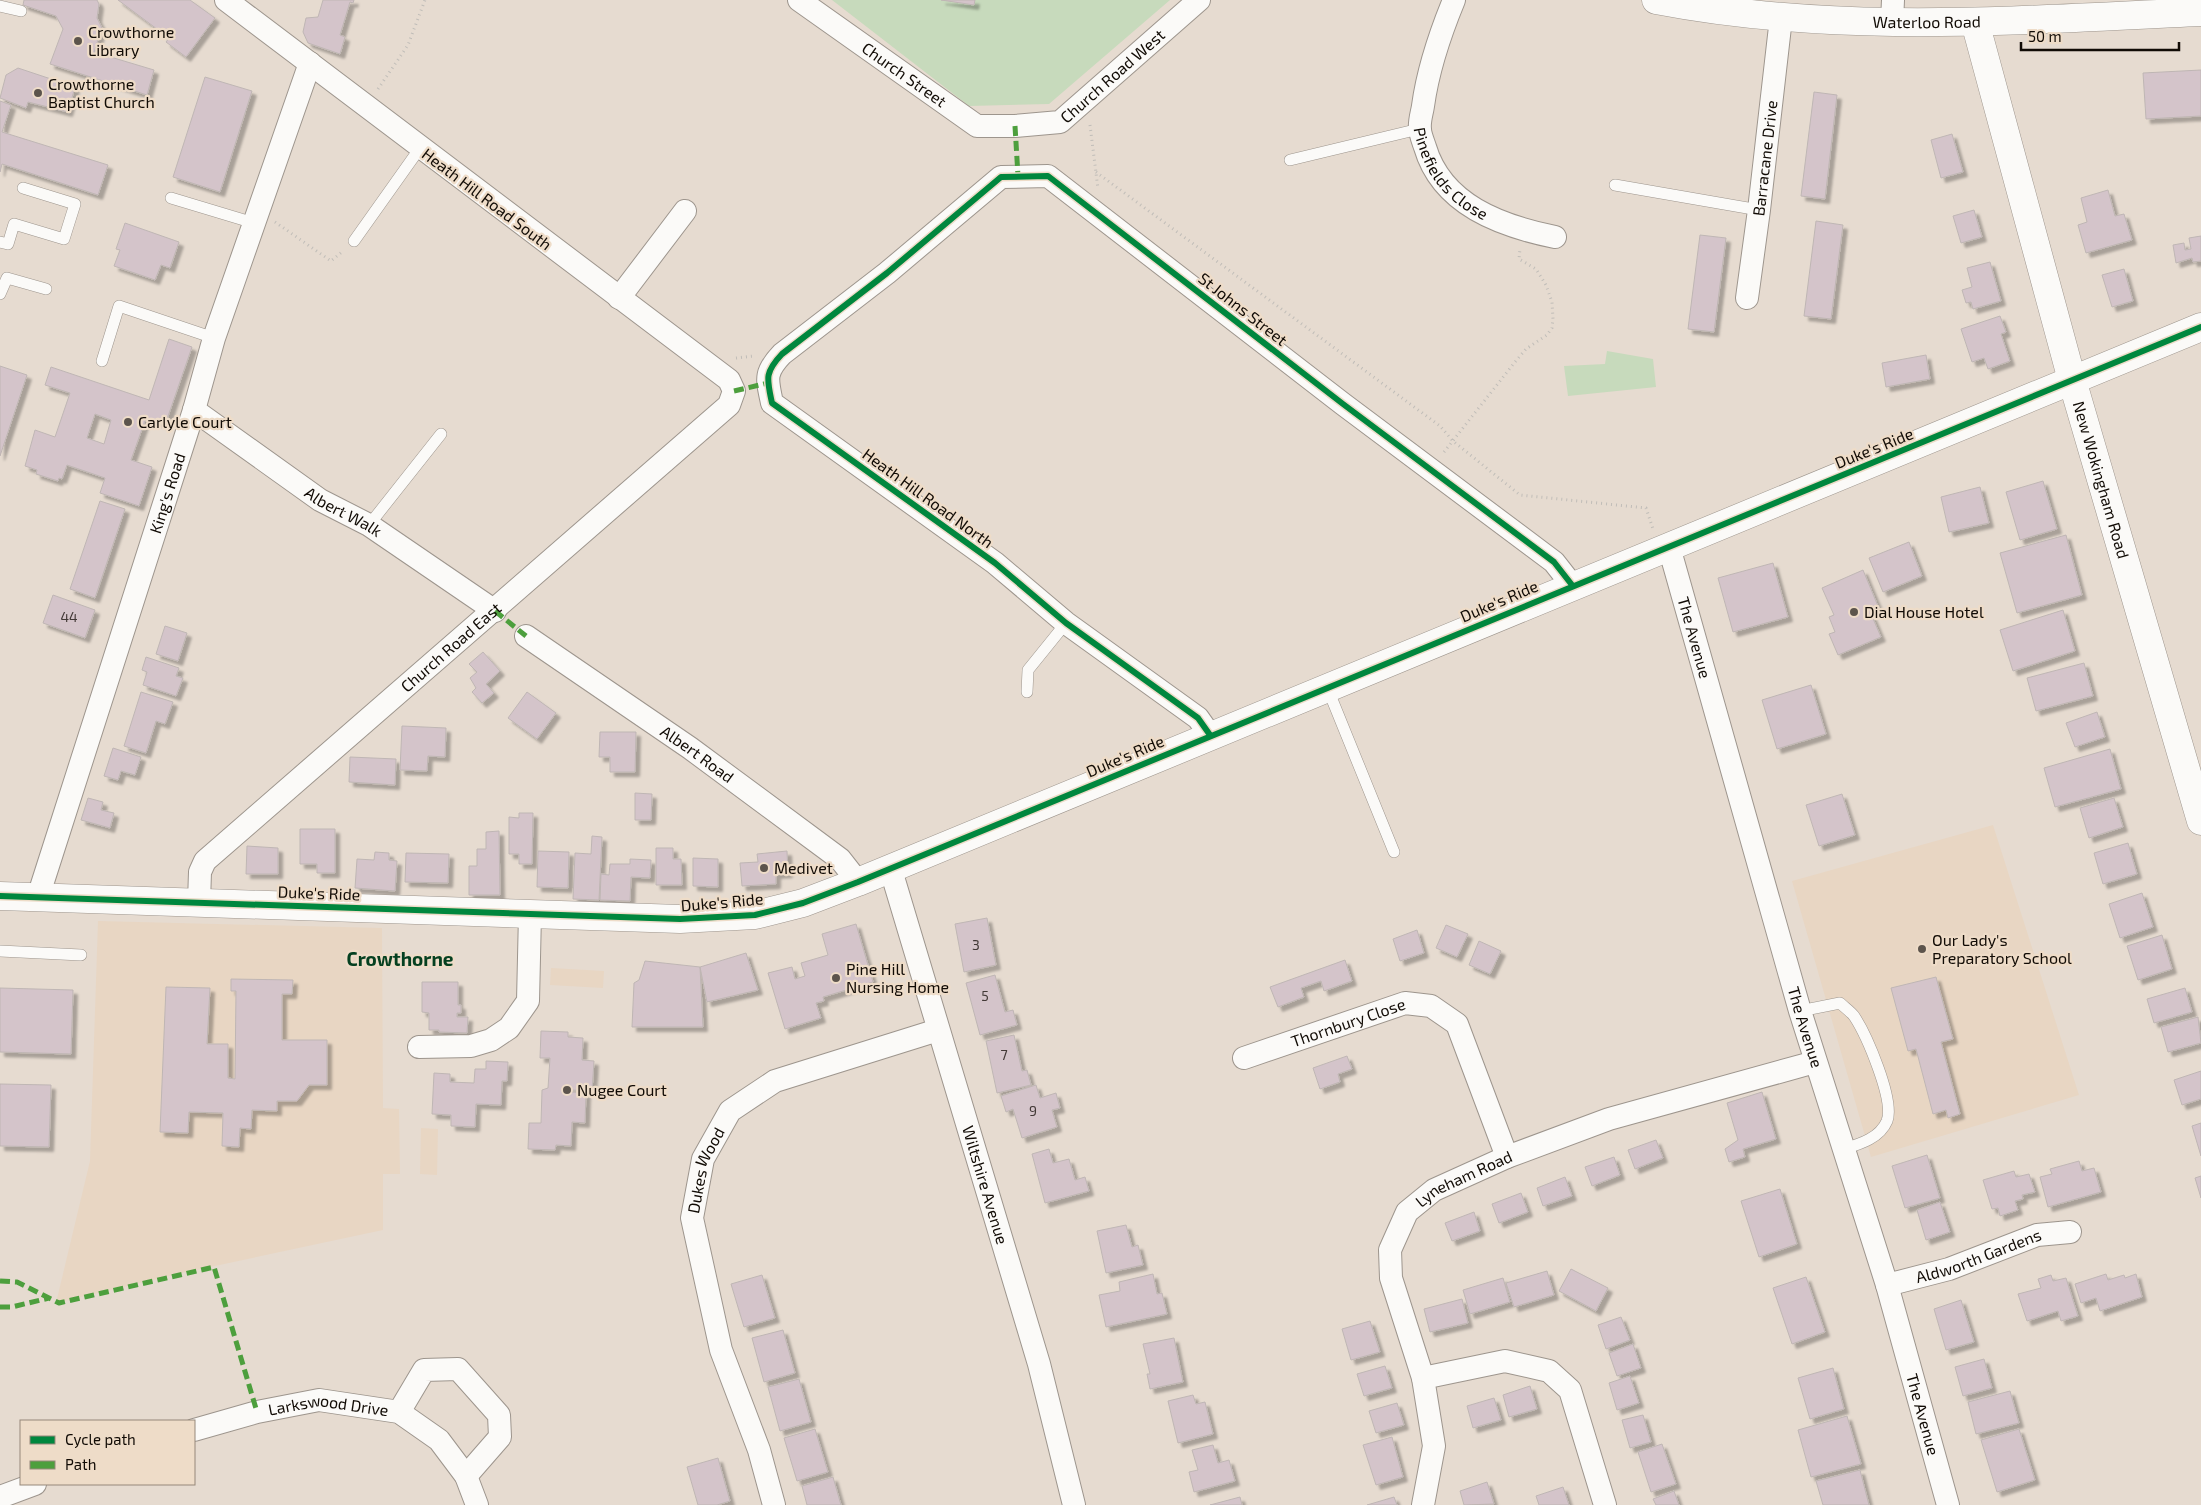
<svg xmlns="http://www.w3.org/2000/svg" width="2201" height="1505" font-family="'Exo 2',sans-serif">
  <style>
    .built { fill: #e8d6c3 }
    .green { fill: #c7dabc }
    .building { fill: #d4c4ca; stroke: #bfb6b4; fill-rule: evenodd; filter: url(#shadow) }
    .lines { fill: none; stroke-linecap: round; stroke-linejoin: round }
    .lane-casing { stroke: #9d958d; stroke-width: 12 }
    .street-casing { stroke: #9d958d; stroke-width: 24 }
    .secondary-casing { stroke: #9d958d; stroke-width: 29 }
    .path { stroke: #c0bdb8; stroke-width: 3; stroke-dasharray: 1 4; stroke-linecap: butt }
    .lane { stroke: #fbfaf8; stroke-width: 11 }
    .street { stroke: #fbfaf8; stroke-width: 22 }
    .secondary { stroke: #fbfaf8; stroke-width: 28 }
    .quiet { stroke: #4d9f3d; stroke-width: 5; stroke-dasharray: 10 5; stroke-linecap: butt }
    .cycleway-casing { stroke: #eedcc8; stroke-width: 9 }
    .cycleway { stroke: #00873e; stroke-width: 6 }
    .poi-dot { fill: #5c544c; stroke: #eedcc8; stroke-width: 2 }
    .labels { text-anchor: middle; stroke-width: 4.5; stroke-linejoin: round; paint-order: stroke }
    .number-label { font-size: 14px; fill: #423936 }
    .street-label { font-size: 16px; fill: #110b05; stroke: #eedcc8 }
    .poi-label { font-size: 16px; fill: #110b05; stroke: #eedcc8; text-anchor: start }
    .quarter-label { font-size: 19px; font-weight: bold; fill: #054020; stroke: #eedcc8 }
  </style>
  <defs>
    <filter id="shadow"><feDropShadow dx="4.5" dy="4.5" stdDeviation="1" flood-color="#0004"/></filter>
  </defs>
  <rect width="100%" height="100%" fill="#e6dbd0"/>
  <path class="built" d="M1993,825L2079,1095L1871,1157L1792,881Z
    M98,921L382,928L383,1108L399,1109L400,1174H383V1230L182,1273L56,1303L90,1161Z
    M551,968L604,971L603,988L550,985Z
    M421,1128L438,1129L437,1175L420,1174Z"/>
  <path class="green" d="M832,0H1170L1049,104L969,106Z
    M1607,351L1653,359L1656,387L1568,396L1564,366L1605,364Z"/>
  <path class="building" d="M24,0H97L99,4L97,18L102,28L94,52L154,70L147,95L50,64L63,29L56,16L23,5Z
    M118,0H190L215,18L186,57L166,42L169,38Z
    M323,0H354L353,3L350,2L340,35L345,37L340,54L308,43L303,32L306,18L318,17Z
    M941,0H975L974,5Z
    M18,68L75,87L68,112L28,102L26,108L0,98L6,75Z
    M2201,70V116L2146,119L2143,73Z
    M205,77L252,91L220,192L173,177Z
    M1814,92L1837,95L1825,199L1801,196Z
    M0,101L11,105L2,132L108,165L98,195L2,164L0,172Z
    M1952,134L1963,172L1941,178L1931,140Z
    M2108,190L2115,216L2124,214L2132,240L2086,253L2078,225L2087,222L2081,198Z
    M1974,210L1982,237L1961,243L1953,216Z
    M1816,221L1843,225L1831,319L1804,316Z
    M125,223L179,242L170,268L161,265L155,280L114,266L120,250L116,249Z
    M1700,235L1726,238L1714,332L1688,329Z
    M2201,236V261L2193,262L2192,258L2176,263L2173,245L2184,243L2185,250L2191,249L2189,238Z
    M1990,262L2001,301L1973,309L1971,302L1966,303L1962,290L1972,287L1967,268Z
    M2124,269L2133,301L2112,307L2102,275Z
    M2000,316L2006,332L2001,334L2010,361L1988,369L1984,358L1972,362L1961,329Z
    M169,339L192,347L165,425L146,418L131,460L152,467L139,506L100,493L105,478L67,465L62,479L59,478L58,481L36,474L37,470L25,466L35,430L55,437L70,393L45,385L51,367L149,400ZM95,414L111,420L104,444L87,438Z
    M1926,355L1930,379L1886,387L1882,363Z
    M0,366L27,375L0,456Z
    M2043,481L2057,529L2020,540L2006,492Z
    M1980,487L1989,523L1949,532L1941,497Z
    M100,501L125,509L95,598L70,589Z
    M2066,535L2082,595L2017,613L2000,553Z
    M1909,542L1922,576L1883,592L1869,558Z
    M1773,563L1788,617L1733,632L1718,578Z
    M1863,570L1880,611L1871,614L1881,637L1838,655L1829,634L1835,632L1829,617L1834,615L1822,588Z
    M53,595L95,610L85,638L43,623Z
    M2063,610L2075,651L2013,671L2000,630Z
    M165,626L187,633L178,661L156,654Z
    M483,652L500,671L486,684L494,693L482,703L472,692L476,688L470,678L477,672L469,664Z
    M146,657L179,668L176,676L183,678L176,696L143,685L147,672L142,670Z
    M2084,663L2093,696L2036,711L2027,678Z
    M1811,685L1826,734L1777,749L1762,700Z
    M141,692L173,702L165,724L156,721L146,753L124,746Z
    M527,692L556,713L537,739L508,718Z
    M2097,712L2105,737L2075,747L2066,723Z
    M402,726L446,728L445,757L428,756L427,771L400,770Z
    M600,732H636L635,772H610V757H599Z
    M113,748L141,757L135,775L121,771L118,780L104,776Z
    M2110,749L2121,789L2055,807L2044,768Z
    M350,757L396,759L395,785L349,782Z
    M635,793L652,794L651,820H635Z
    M1842,794L1855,835L1819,846L1806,805Z
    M88,798L103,802L101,810L114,813L110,828L81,820Z
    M2114,798L2123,827L2089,838L2080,808Z
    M519,813H533L532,864H519V854H509V817L519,818Z
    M300,829H335V873H317V864H300Z
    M499,831L500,895H469V866H477V849H486V832Z
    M592,836L602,837L599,900L573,899L575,853L591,854Z
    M2128,843L2137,874L2103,884L2094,853Z
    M247,846L278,848V874H246Z
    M656,848H673V859H681L682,885H656Z
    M538,851L569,852L568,888L537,887Z
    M787,851L788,873L776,874V884L742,886L740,863L758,862L757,854Z
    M375,852L389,853V860L397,861L395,891L355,888L357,859L374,860Z
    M406,853L449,854L448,883L405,882Z
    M693,858L718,859V887L693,886Z
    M630,859L651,860L650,878L631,877L630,901L600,900L601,874L609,875L610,864H630Z
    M2142,893L2153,927L2120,938L2109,904Z
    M987,918L996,965L964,972L955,924Z
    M856,924L873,982L823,997L824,1001L816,1003L821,1018L785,1029L768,973L792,967L795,979L805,976L801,963L828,955L822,934Z
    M1446,925L1468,934L1457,957L1436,948Z
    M1417,930L1424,953L1400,961L1393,939Z
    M2162,935L2172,969L2138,980L2127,946Z
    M1479,941L1501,951L1490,974L1469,965Z
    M746,953L758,990L707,1002L700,967Z
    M1345,960L1352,981L1324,991L1321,981L1301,988L1304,997L1278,1007L1270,987Z
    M645,961L700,967L703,1027H632L634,983L639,980Z
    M995,975L1005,1012L1013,1010L1017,1025L980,1035L966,983Z
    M1936,977L1953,1039L1941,1042L1960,1114L1948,1118L1946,1110L1933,1114L1916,1049L1908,1051L1891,988Z
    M231,979L293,980L292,994H282V1040H327V1085H309L297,1101H277V1111L252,1110L251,1129L240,1128L239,1147L222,1146L223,1113L189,1112L188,1133L160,1132L166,987L210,988L207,1044H228V1078L235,1079L236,991H231Z
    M422,982H458V1005H461V1013H457V1017H468L467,1033L439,1032V1030H429V1013L422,1012Z
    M0,988L73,990L71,1054L0,1052Z
    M2185,988L2192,1012L2154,1023L2147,999Z
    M2198,1017L2201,1043L2168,1052L2161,1027Z
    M541,1031L568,1032V1037L583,1038L582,1060L594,1061L592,1091L571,1090V1092L586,1093L585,1123L572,1122L571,1146L556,1145L555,1150L528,1149L529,1123H541L542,1090L548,1088L550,1058H540Z
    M1014,1035L1022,1071L1027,1070L1031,1085L997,1093L986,1041Z
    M1347,1056L1352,1069L1338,1074L1340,1082L1320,1089L1313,1068Z
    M486,1061L508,1062L507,1081H502L501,1105L476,1104L475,1127L451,1126V1115L432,1114L434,1073L450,1074V1082L474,1083L475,1069H486Z
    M2201,1071V1099L2182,1105L2174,1080Z
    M0,1084L51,1085L49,1147L0,1146Z
    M1036,1085L1040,1098L1056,1093L1060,1108L1052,1110L1057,1127L1022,1138L1013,1109L1006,1112L1001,1096Z
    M1762,1092L1776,1139L1743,1149L1745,1157L1729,1162L1725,1149L1738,1140L1727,1103Z
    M2201,1123V1156L2192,1126Z
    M1656,1140L1663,1158L1635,1169L1628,1150Z
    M1049,1149L1053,1163L1069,1159L1075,1180L1085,1177L1089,1191L1045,1203L1032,1154Z
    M1927,1155L1940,1198L1905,1208L1892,1166Z
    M1614,1157L1620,1175L1592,1186L1585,1167Z
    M2079,1161L2082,1171L2094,1168L2101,1192L2048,1207L2040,1177L2052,1174L2050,1169Z
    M2014,1171L2016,1177L2029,1174L2035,1192L2022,1195L2023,1199L2015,1201L2018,1210L2000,1216L1998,1208L1992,1209L1983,1180Z
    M2201,1176V1198L2195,1178Z
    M1565,1177L1572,1196L1543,1206L1537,1188Z
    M1780,1189L1797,1244L1759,1257L1741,1201Z
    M1521,1193L1528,1212L1499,1223L1492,1204Z
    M1940,1202L1950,1232L1926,1240L1917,1210Z
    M1474,1212L1480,1231L1452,1241L1445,1223Z
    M1126,1225L1132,1247L1138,1245L1143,1265L1106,1273L1097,1231Z
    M1571,1269L1608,1288L1596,1311L1559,1291Z
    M1547,1271L1554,1295L1514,1307L1506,1283Z
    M1153,1274L1157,1294L1162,1293L1167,1314L1106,1327L1099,1295L1120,1291L1119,1282Z
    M2106,1274L2108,1280L2124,1275L2125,1278L2136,1274L2142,1297L2100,1311L2096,1298L2081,1303L2075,1284Z
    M762,1275L775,1318L744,1327L731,1284Z
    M2051,1275L2053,1281L2066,1278L2078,1316L2061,1321L2058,1311L2027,1321L2018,1294L2041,1288L2038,1279Z
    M1806,1277L1825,1332L1792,1344L1773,1288Z
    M1503,1278L1510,1302L1470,1314L1463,1290Z
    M1462,1299L1468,1323L1430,1332L1424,1309Z
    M1961,1300L1974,1342L1946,1350L1934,1309Z
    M1621,1317L1630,1340L1606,1349L1598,1325Z
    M1370,1321L1380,1352L1351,1360L1342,1329Z
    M783,1330L795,1373L764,1382L752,1338Z
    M1174,1338L1183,1382L1150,1389L1147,1374H1150L1143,1344Z
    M1633,1344L1641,1368L1617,1376L1609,1353Z
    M1984,1359L1992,1388L1963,1396L1955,1367Z
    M1385,1366L1392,1388L1364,1396L1357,1374Z
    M1833,1368L1844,1409L1810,1419L1798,1378Z
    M1630,1376L1639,1403L1617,1410L1609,1383Z
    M799,1379L811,1422L780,1431L768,1387Z
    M1530,1386L1537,1409L1509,1417L1503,1395Z
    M2010,1391L2019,1423L1976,1434L1968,1402Z
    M1193,1395L1196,1404L1205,1402L1213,1434L1178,1443L1168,1401Z
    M1494,1398L1501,1420L1473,1428L1467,1406Z
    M1397,1403L1404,1425L1376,1433L1369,1411Z
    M1643,1415L1651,1442L1630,1448L1622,1420Z
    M1847,1416L1861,1464L1811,1477L1798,1430Z
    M815,1429L828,1472L797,1481L784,1438Z
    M2019,1429L2035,1480L1997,1492L1981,1440Z
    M1392,1437L1403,1477L1376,1485L1363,1445Z
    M1662,1444L1676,1484L1651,1492L1638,1452Z
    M1213,1445L1218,1463L1229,1460L1235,1481L1194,1492L1189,1472L1198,1470L1192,1450Z
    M718,1458L730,1501L717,1505H698L687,1467Z
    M1860,1470L1869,1505H1823L1816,1481Z
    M833,1477L841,1505H807L802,1486Z
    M1487,1482L1494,1504L1464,1505L1460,1491Z
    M1563,1487L1569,1505H1539L1536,1496Z
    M1674,1491L1679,1505H1656L1653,1499Z
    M1240,1497L1242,1505H1210Z
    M1394,1497L1397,1505H1367Z"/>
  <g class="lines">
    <defs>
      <path id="lane" d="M0,6L21,11
        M1290,160L1419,129
        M1615,185L1759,210
        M171,198L254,223
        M354,241L420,148
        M0,242L8,244L14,224L64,239L75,204L23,188
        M0,294L7,278L46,289
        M102,361L119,306L214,338
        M369,525L441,434
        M1327,687L1394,852
        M1027,692L1028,670L1066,623
        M0,951L81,955
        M1800,1011L1840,1003C1844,1007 1850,1011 1854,1016C1866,1034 1895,1100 1887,1121C1880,1138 1860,1144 1844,1149"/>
      <g id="street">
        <path id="s1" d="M799,0L977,126H1015L1060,122L1199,0"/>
        <path id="s2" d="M1454,0C1440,34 1428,69 1423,106C1422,113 1419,121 1420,129C1420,134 1423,141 1425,147C1442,205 1501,226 1555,237"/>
        <path d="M1892,22L1893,0"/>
        <path d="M619,298L685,211"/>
        <path id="s3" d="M1747,298L1759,210L1781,18"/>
        <path id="s4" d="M194,410L320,500L369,525L495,611"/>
        <path id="s5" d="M1669,547L1800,1011L1887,1285L1948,1505"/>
        <path id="s6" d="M526,636L690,748L840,859L858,882"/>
        <path d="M1210,735L1198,718L1066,623L995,563L772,403C767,379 764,373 782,354L887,273L1001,177L1048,176L1343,404L1554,562L1572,585"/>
        <path id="s7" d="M890,867L1039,1364L1074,1505"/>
        <path id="s8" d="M38,897L194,410L214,338L310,63"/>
        <path id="s9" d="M199,902L200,872L205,861L729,405L734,391L729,380L226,0"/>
        <path d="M419,1047L471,1046L491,1040L509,1028L528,1001L530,914"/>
        <path id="s10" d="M1244,1058L1405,1003L1431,1006L1457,1024L1507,1157"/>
        <path id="s11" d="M1887,1285L1949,1269L2037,1235L2070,1232"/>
        <path d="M1423,1378L1505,1361L1549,1371L1570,1390L1605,1505"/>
        <path d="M399,1412L424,1370L458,1369L499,1415L500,1437L466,1476"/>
        <path id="s12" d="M194,1430L257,1412L319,1400L399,1412L439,1440L466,1476L477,1505"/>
        <path d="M0,1497L35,1484"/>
        <path id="s13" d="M774,1505L759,1450L721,1350L692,1218L703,1159L730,1111L775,1081L938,1030"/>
        <path id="s14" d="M1423,1505L1434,1446L1423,1378L1391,1278L1390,1250L1407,1212L1434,1190L1507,1157L1609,1119L1815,1062"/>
      </g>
      <g id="secondary">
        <path id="s15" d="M1656,0C1838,35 2017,20 2201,12"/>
        <path id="s16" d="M1975,22L2072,380L2201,821"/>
        <path d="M0,896L680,919L755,915L803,903L858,882L2201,327"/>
      </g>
    </defs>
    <use href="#lane" class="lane-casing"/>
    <use href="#street" class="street-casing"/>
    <use href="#secondary" class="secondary-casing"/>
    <path class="path" d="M378,89L408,45L425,0
      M1090,125L1098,189
      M1096,172L1440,426L1453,441L1520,495L1646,508L1653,529
      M275,222L331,261L343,251
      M736,358L754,356
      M1444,452L1515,362L1526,349L1547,335L1552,328L1553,319L1552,302L1546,285L1536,269L1519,259L1520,249"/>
    <use href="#lane" class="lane"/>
    <use href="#street" class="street"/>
    <use href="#secondary" class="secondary"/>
    <path class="quiet" d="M1015,126L1018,176
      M734,391L768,383
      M495,611L526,636
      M0,1281L17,1282L59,1303L214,1267L257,1412
      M0,1307H12L49,1298"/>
    <defs>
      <path id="cycleway" d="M1210,735L1198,718L1066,623L995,563L772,403C767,379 764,373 782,354L887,273L1001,177L1048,176L1343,404L1554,562L1572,585
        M0,896L680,919L755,915L803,903L858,882L2201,327"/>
    </defs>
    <use href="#cycleway" class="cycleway-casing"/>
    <use href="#cycleway" class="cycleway"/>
  </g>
  <g class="poi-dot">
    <circle cx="78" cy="41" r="5"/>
    <circle cx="38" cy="93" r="5"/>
    <circle cx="128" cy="422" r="5"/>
    <circle cx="1854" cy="612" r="5"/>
    <circle cx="764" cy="868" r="5"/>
    <circle cx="1922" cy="949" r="5"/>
    <circle cx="836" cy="978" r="5"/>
    <circle cx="567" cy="1090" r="5"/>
  </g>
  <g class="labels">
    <g class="number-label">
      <text x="69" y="622">44</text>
      <text x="976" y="950">3</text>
      <text x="985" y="1001">5</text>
      <text x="1004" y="1060">7</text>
      <text x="1033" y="1116">9</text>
    </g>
    <g class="street-label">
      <text dy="6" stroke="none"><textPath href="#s15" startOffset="272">Waterloo Road</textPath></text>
      <text dy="6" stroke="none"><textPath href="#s1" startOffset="129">Church Street</textPath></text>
      <text dy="6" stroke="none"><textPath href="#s1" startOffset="371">Church Road West</textPath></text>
      <text dy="6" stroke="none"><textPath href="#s3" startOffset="141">Barracane Drive</textPath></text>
      <text dy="6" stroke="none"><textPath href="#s2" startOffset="190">Pinefields Close</textPath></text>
      <text transform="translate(487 199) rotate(37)" y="6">Heath Hill Road South</text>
      <text transform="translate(1243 309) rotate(38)" y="6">St Johns Street</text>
      <text transform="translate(1874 448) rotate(-22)" y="6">Duke's Ride</text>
      <text dy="6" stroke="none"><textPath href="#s16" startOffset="475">New Wokingham Road</textPath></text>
      <text dy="6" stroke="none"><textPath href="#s8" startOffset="424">King's Road</textPath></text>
      <text transform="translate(928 498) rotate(36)" y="6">Heath Hill Road North</text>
      <text dy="6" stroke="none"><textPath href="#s4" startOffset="181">Albert Walk</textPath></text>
      <text transform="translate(1499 601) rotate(-23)" y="6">Duke's Ride</text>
      <text dy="6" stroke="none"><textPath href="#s5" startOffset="94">The Avenue</textPath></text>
      <text dy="6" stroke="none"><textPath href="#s9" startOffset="368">Church Road East</textPath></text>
      <text dy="6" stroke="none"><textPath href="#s6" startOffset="208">Albert Road</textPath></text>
      <text transform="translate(1125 756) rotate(-23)" y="6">Duke's Ride</text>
      <text transform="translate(319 893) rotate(2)" y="6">Duke's Ride</text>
      <text transform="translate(722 902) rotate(-5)" y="6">Duke's Ride</text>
      <text dy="6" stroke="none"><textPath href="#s10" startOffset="110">Thornbury Close</textPath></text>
      <text dy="6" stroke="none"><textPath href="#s5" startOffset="499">The Avenue</textPath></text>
      <text dy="6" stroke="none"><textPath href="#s13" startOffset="349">Dukes Wood</textPath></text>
      <text dy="6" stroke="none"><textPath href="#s14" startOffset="370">Lyneham Road</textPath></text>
      <text dy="6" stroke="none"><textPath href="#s7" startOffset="332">Wiltshire Avenue</textPath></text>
      <text dy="6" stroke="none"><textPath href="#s11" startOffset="96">Aldworth Gardens</textPath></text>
      <text dy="6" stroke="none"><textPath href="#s12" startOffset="138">Larkswood Drive</textPath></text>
      <text dy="6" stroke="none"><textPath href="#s5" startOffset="904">The Avenue</textPath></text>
    </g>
    <g class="poi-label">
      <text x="88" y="38">Crowthorne<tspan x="88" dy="18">Library</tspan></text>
      <text x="48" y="90">Crowthorne<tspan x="48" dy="18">Baptist Church</tspan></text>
      <text x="138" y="428">Carlyle Court</text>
      <text x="1864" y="618">Dial House Hotel</text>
      <text x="774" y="874">Medivet</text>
      <text x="1932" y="946">Our Lady's<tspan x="1932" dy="18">Preparatory School</tspan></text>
      <text x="846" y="975">Pine Hill<tspan x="846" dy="18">Nursing Home</tspan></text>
      <text x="577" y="1096">Nugee Court</text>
    </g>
    <g class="quarter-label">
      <text x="400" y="966">Crowthorne</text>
    </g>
  </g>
  <rect x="20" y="1420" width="175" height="65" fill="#eedcc8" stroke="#96887a"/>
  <rect x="30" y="1436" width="25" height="8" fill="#00873e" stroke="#96887a"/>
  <text x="65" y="1445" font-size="15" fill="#110b05">Cycle path</text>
  <rect x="30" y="1461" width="25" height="8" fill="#4d9f3d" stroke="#96887a"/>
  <text x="65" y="1470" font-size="15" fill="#110b05">Path</text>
  <path d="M2021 42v8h158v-8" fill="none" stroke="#110b05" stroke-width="2.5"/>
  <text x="2028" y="42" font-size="15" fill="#110b05" stroke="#eedcc8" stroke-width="4" paint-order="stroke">50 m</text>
</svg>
